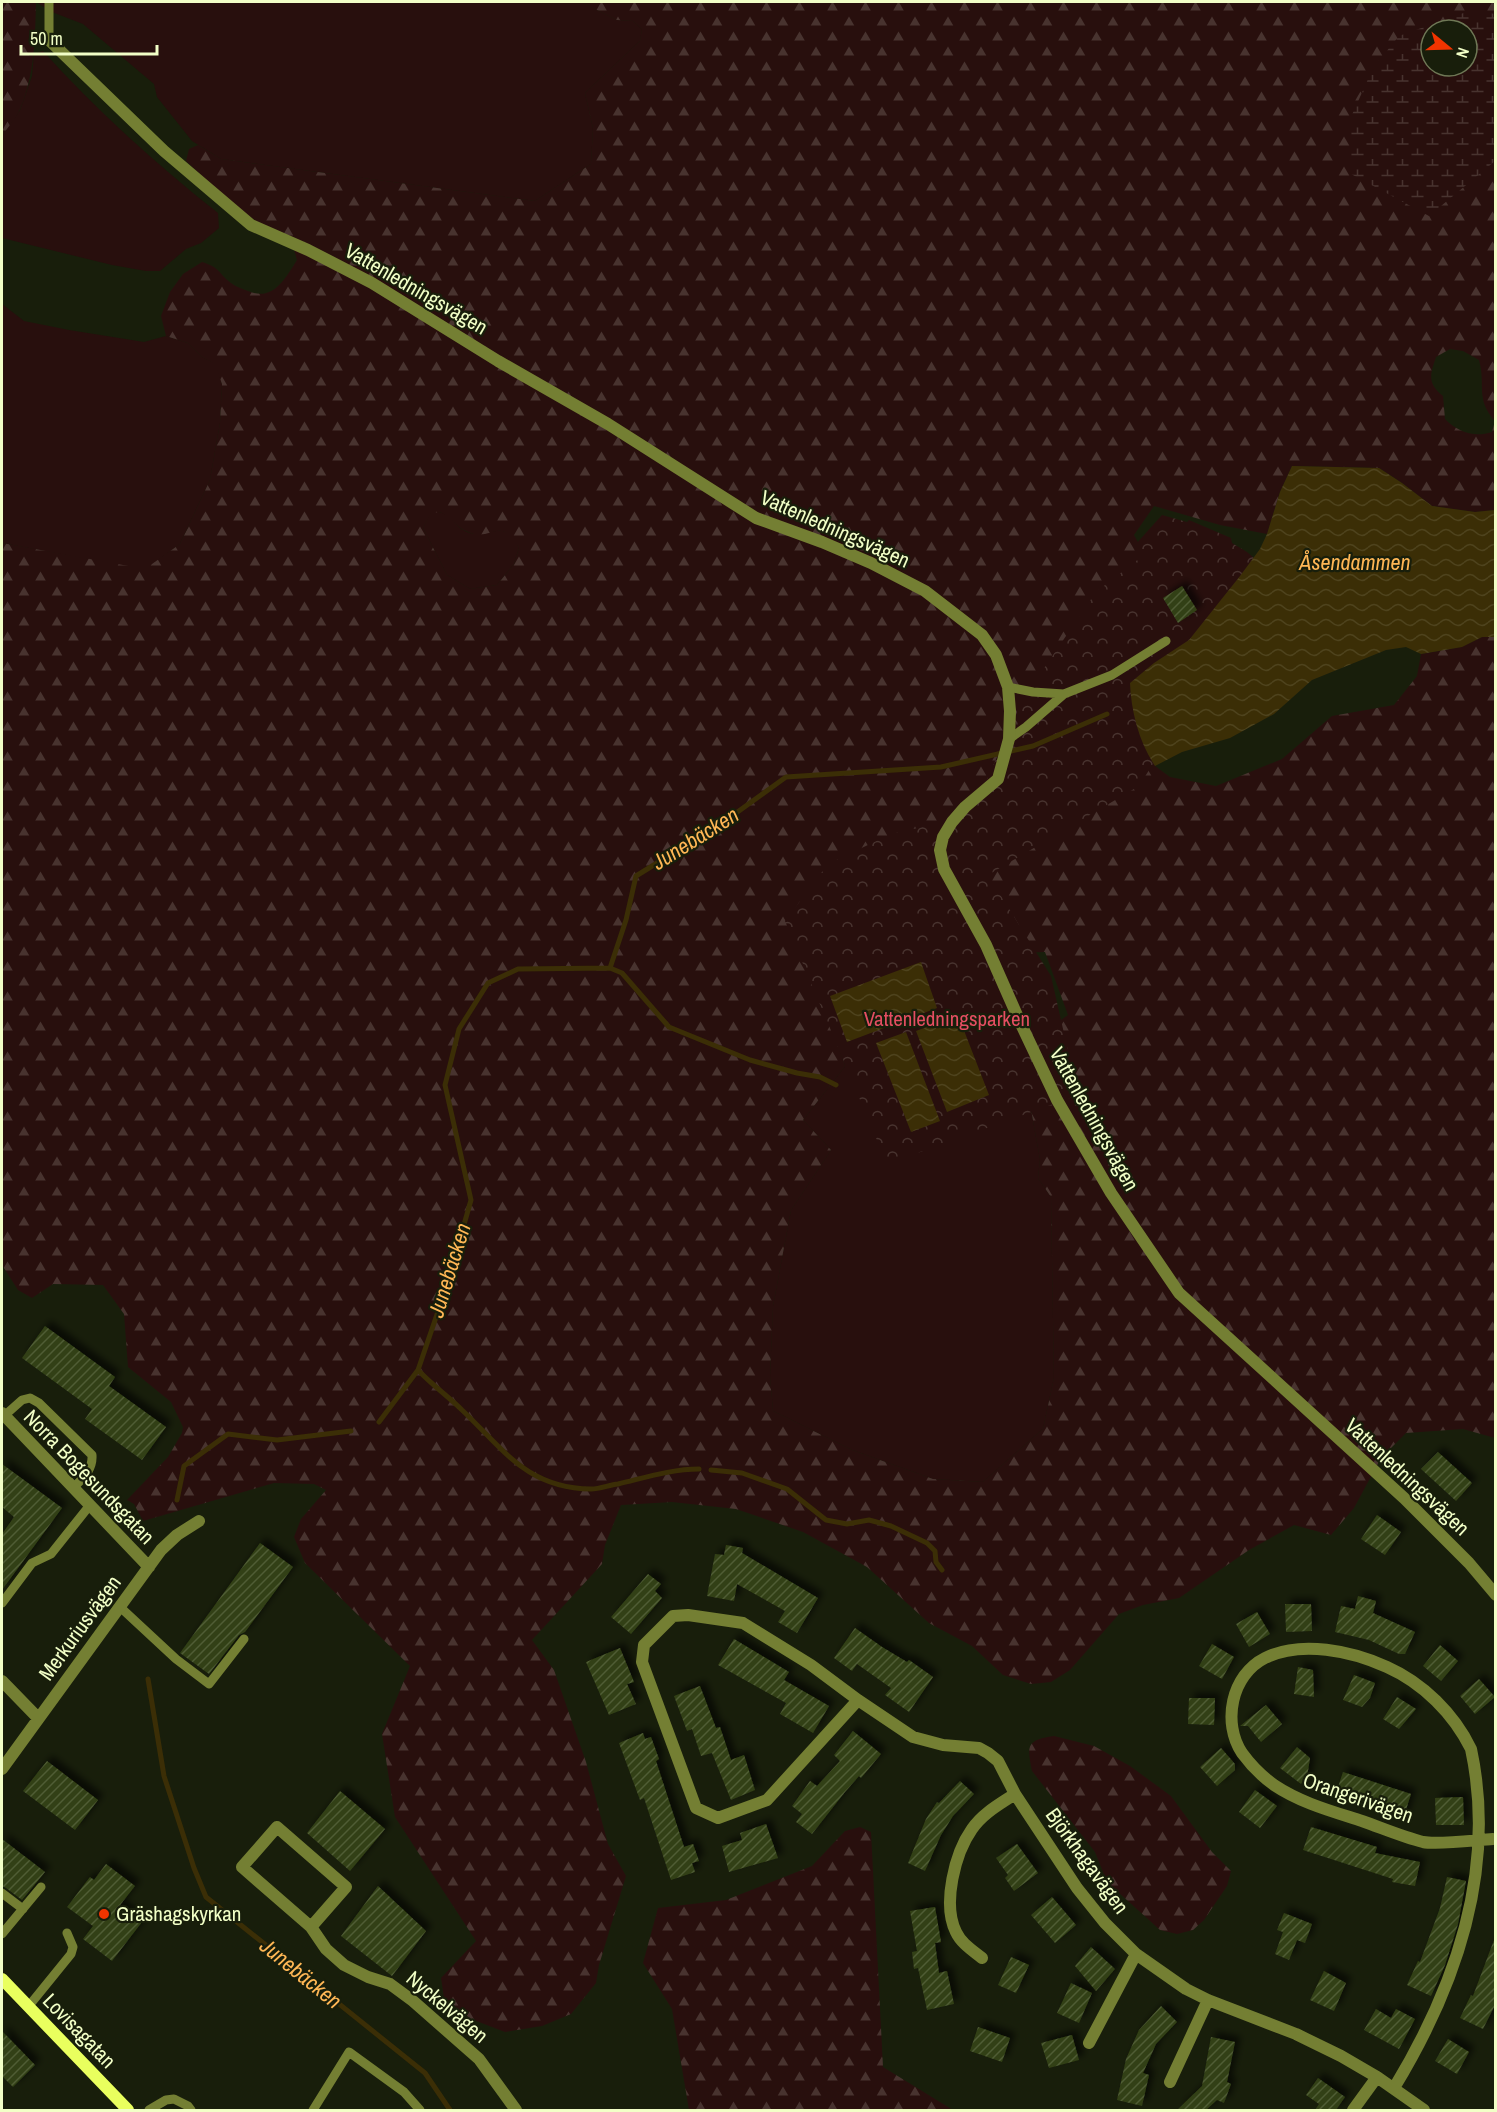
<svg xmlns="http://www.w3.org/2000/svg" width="1497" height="2112" font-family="'Archivo Narrow',sans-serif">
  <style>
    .grass { fill: #280f0d }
    .forest { fill: url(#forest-firs); fill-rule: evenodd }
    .wetland { fill: url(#wetland-marsh); fill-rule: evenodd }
    .park { fill: url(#park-crowns) }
    .water { fill: url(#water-waves) }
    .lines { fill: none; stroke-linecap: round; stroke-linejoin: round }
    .stream { stroke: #3b2e06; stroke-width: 5 }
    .building { fill: url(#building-hatch); filter: url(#shadow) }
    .lane { stroke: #747f33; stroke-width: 9 }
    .street { stroke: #747f33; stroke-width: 12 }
    .secondary { stroke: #e9ff5e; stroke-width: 12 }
    .poi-dot { fill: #f23400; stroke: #181e0b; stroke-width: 2 }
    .labels { text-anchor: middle; stroke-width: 4.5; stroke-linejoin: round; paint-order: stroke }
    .street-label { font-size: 21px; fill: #f2ffc7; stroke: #181e0b }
    .park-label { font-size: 21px; fill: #e44e62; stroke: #181e0b }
    .poi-label { font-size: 21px; fill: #f2ffc7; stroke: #181e0b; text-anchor: start }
    .water-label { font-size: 22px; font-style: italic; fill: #ffb755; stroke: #181e0b }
  </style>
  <defs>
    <pattern id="forest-firs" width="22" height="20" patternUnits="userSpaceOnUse" patternTransform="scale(1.5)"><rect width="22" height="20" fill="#280f0d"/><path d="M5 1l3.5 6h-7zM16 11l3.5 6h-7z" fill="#48332f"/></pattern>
    <pattern id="wetland-marsh" width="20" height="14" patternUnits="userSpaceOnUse" patternTransform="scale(1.5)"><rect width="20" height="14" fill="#280f0d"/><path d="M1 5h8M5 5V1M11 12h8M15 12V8" fill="none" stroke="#48332f"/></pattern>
    <pattern id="park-crowns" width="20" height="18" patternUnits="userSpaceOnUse" patternTransform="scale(1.5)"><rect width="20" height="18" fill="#280f0d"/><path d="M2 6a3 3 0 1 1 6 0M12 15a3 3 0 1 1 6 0" fill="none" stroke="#48332f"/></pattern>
    <pattern id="water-waves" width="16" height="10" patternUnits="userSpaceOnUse" patternTransform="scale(1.5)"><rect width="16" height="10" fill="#3b2e06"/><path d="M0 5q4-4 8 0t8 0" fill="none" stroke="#4e431d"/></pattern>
    <pattern id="building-hatch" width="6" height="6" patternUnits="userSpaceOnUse" patternTransform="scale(1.5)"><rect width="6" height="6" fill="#324016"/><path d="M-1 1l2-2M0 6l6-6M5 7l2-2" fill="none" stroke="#505d36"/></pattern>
    <filter id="shadow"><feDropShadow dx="5.5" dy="-5.5" stdDeviation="3" flood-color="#0009"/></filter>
  </defs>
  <rect width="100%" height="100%" fill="#181e0b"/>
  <path class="grass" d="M36,2H581L617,20L633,21L642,29L640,41L585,93L593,128L591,164L535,201L221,159L192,141L157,97L154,84L83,24L52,12Z
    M43,51C96,110 156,164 218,213L219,228L201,243L186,249L160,271H146L112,265L2,238V136L20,110L32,76L34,54Z
    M2,304L24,321L69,330L144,342L166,336L188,343L201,356L216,364L222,384L220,423L210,480L180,544L145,570L2,543Z
    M431,512C452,510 451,525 467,532C481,538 496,526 508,533C514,536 516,542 519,548L514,564L497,585L470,589L447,575L423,528Z
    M811,970L1030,1104L1040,1159L1038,1178L1051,1197L1054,1378L1043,1429L983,1482L933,1479L852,1450L773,1411L770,1376L773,1306L791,1210L831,1150L803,1120L845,1066Z"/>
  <path class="forest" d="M2,2H36C35,38 35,74 20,109C16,118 8,127 2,136Z
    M581,2H1495V510L1475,512L1432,506L1402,483L1379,468L1292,466L1280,492L1267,534L1220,525L1154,506L1134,535L1148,560L1155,766L1170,777L1216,786L1282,759L1332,716L1394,705L1417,676L1421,654L1461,647L1482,637H1495V1438L1463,1429L1406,1433L1381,1458L1354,1508L1331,1535L1294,1525L1249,1550L1179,1598L1143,1605L1119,1614L1070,1670L1051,1682L1031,1684L1003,1675L972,1646L929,1623L867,1567L803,1532L736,1509L672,1502L621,1505L605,1545L602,1564L532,1640L554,1670L586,1762L608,1844L626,1876L599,1965L596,1983L571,2014L542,2026L505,2032L471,2019L444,1998L441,1978L476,1941L395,1817L382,1734L410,1666L305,1563L294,1537L301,1519L326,1490L314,1484L274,1483L143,1521L134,1504L127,1500L168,1457L182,1433L183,1427L171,1402L128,1367L124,1314L103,1285L53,1284L32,1298L18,1290L2,1265V543L145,569L180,544L210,480L220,423L222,384L215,364L201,356L188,343L166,336L161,316L170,292L183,274L202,262C221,268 217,272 231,283C236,287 243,289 248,291C273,302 285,279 297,260L290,236L257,222L222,195L186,161L189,149L198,145L221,159L535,201L591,164L593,128L585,93L640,41L642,29L633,21L617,20ZM1431,30H1467V66H1431ZM1450,349L1463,351L1479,360C1486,385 1475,399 1495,421L1492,432C1474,438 1458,432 1445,419L1443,396C1427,383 1430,375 1436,357ZM440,512C450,516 456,527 466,531C492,544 499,513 519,548L514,564L497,585L470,589L447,575L423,528L431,513ZM1045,952L1068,1015L1047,1030L1008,953ZM812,970L1030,1104L1040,1159L1038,1178L1051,1197L1054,1378L1043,1429L983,1482L933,1479L852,1450L773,1411L770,1376L773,1306L791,1210L831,1150L803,1120L845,1066Z
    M1054,1736L1094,1746L1130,1766L1171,1796L1212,1852L1231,1871L1227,1886L1204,1920L1193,1930L1177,1934L1160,1930L1107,1882L1095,1852L1032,1771C1027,1746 1026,1740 1054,1736Z
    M860,1827L871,1832L883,2067L953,2110H689L672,2009L643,1963L658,1908L726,1900L812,1866L845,1831Z"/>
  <path class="wetland" d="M1472,10L1495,14V161L1429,216L1351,174V117L1373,68L1399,36ZM1431,30H1467V66H1431Z"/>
  <path class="park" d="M1162,515L1187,522L1189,520L1231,538L1232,543L1247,552L1273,574L1139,786L988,875L1051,976L1078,1095L887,1164L785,921L828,864L891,834L949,821L962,801L984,786L1023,699L1096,592L1140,558L1135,545Z"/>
  <path class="water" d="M1292,466L1379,468L1402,483L1432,506L1475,512L1495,510V637H1482L1462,647L1421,654L1406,647L1386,650L1312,680L1274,714L1230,738L1182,752L1155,766C1139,742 1131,711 1130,683L1154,663L1189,640L1240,576L1260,549L1267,534L1280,492Z
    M921,962L937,1008L847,1042L830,996Z
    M958,1015L989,1095L947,1112L916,1031Z
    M906,1032L940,1121L911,1132L876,1043Z"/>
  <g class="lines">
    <path class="stream" d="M610,968L622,973L669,1027L750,1060L797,1073L820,1077L836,1085
      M418,1370C433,1386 448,1396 462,1410C504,1450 527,1488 591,1489C600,1489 609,1485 618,1484C644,1478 672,1469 699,1469
      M379,1422L418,1370L446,1288L471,1200L445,1085L459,1029L488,983L518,969L610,968L626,920L636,876L725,821L786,777L941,767L1033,746L1107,714
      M711,1470L742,1473L787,1489L826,1520L847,1524L869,1520L891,1526L927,1543L935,1551L936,1562L942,1570
      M177,1500L184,1466L228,1434L277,1440L351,1431
      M148,1679L164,1776L194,1868L206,1897L425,2073L450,2110"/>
  </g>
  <path class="building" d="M1182,586L1197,610L1178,623L1163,598Z
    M45,1326L115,1377L109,1386L166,1427L142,1460L85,1419L92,1409L22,1358Z
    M1438,1452L1472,1483L1456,1501L1421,1469Z
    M2,1464L62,1508L2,1590V1534L14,1517L2,1507Z
    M1377,1515L1401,1532L1385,1555L1361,1539Z
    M260,1543L293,1567L245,1632L239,1635L209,1674L180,1653Z
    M726,1545L743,1548L742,1553L818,1598L797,1633L778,1622L785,1611L737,1584L734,1601L707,1596L715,1554L724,1555Z
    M648,1574L661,1584L655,1591L662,1598L631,1634L611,1617Z
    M1358,1596L1376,1601L1373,1613L1415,1632L1405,1654H1399L1369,1640L1335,1632L1341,1606L1355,1609Z
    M1285,1604H1311L1312,1631L1286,1632Z
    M1257,1612L1270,1634L1249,1647L1236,1624Z
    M855,1628L882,1647L907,1662L909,1660L933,1677L909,1712L885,1695L891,1688L857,1664L852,1671L834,1658Z
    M734,1639L789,1672L784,1680L829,1706L813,1733L780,1714L786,1703L718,1665Z
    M1212,1644L1234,1657L1222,1679L1199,1666Z
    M1440,1645L1458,1661L1441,1681L1423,1666Z
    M620,1648L634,1682L627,1684L636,1704L609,1715L586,1662Z
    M1298,1667L1313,1670L1314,1697L1294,1694Z
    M1354,1675L1375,1683L1370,1698L1362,1707L1343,1700Z
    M1479,1679L1495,1697L1475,1714L1460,1696Z
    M700,1686L716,1728L720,1727L731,1760L744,1755L755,1790L731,1800L712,1753L701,1756L692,1729L687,1731L674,1696Z
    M1397,1697L1416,1709L1399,1729L1383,1719Z
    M1189,1698H1215L1214,1725L1188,1724Z
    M1266,1705L1282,1724L1261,1742L1248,1726H1240Z
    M853,1731L881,1754L861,1778L859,1776L845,1792L812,1834L796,1822L802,1814L792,1806L810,1781L817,1786L840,1761L834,1755Z
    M643,1733L645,1739L651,1737L659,1759L656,1761L684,1847L693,1844L699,1861L692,1863L695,1872L671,1880L644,1798L640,1800L619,1743Z
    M1297,1747L1310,1758L1307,1777L1301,1784L1280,1768Z
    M1221,1748L1235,1764V1770L1217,1786L1200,1767Z
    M47,1761L98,1800L75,1830L23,1791Z
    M1343,1772L1411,1794L1403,1819L1335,1796Z
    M960,1781L974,1794L953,1816L941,1835L925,1871L908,1863L926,1819L937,1802L939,1803Z
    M1255,1790L1277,1806L1260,1828L1239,1812Z
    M340,1791L385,1829L350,1871L307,1833Z
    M1463,1797L1464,1825H1436L1435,1798Z
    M766,1824L778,1858L729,1872L722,1846L742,1840L740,1833Z
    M1311,1827L1377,1847L1375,1853L1420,1862L1415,1886L1392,1882L1393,1879L1303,1850Z
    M2,1839L45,1872L22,1900L6,1888L2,1886Z
    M1017,1844L1038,1873L1014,1891L1005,1878L1008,1875L996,1858Z
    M106,1864L135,1886L120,1905L142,1922L112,1961L83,1939L93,1926L67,1907L90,1877L94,1880Z
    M1447,1877L1466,1881L1458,1924L1445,1965L1431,1996L1407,1985L1418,1961L1420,1962L1440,1908Z
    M378,1886L426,1931L392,1976L341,1936Z
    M1052,1897L1076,1925L1055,1943L1031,1915Z
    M935,1907L941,1942L935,1943L939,1973L947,1971L954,2004L927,2010L918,1968L914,1969L912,1952L917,1951L910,1911Z
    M1284,1913L1312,1924L1305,1943L1297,1940L1289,1960L1275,1954L1283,1932L1277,1930Z
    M1494,1940L1496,2003L1483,2029L1460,2018L1471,1995L1473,1996Z
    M1091,1947L1115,1969L1096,1991L1075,1966Z
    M1011,1957L1029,1965L1016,1993L998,1985Z
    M1324,1971L1346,1983L1334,2011L1310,2000Z
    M1071,1983L1092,1993L1079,2023L1057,2013Z
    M1161,2006L1177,2022L1156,2044L1143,2073L1149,2075L1142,2106L1117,2100L1126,2059L1139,2030Z
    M1376,2009L1391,2018L1396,2009L1415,2019L1399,2049L1364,2030Z
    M978,2027L1010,2038L1002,2062L970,2051Z
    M2,2031L35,2065L13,2087L2,2076Z
    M1072,2035L1079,2060L1049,2068L1041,2043Z
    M1211,2037L1235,2042L1227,2082L1231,2084L1224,2103L1217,2100L1206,2110H1177L1202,2086Z
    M1448,2039L1469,2052L1457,2074L1435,2061Z
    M1318,2078L1345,2097L1336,2110H1315L1319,2104L1306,2095Z"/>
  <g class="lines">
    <path class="lane" d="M49,40V2
      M1008,687L1033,692L1064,694L1112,675L1166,641
      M1009,739L1026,727L1064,694
      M4,1416L22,1400L30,1398L39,1403L92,1455C93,1470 83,1478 73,1488
      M2,1603L32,1563L51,1554L90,1505
      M120,1607L176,1659L209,1684L244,1639
      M2,1893L23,1909
      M2,1934L41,1887
      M28,2007L71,1954L73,1947L67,1933
      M149,2110L166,2100L174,2099L188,2106L191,2110
      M313,2110L349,2052L404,2092L420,2110"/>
    <path class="street" d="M49,40L164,151L251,225L308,250L372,283L498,361L608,424L756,518L822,542L871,563L925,591L982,635L996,655L1008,687L1010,711L1009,739L998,779L965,807L952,822L943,837L940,850L944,869L986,945L1020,1022L1057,1100L1111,1193L1179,1293L1404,1498L1469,1563L1496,1595
      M2,1413L149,1567
      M2,1681L38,1718
      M858,1700L767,1800L718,1818L696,1808L642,1662L644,1645L673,1616L688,1615L743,1623L811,1665L858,1700L913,1737L943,1745L979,1748L988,1753L998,1761L1015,1794L1077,1888L1105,1923L1136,1954L1186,1989L1208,2000L1296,2034L1341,2056L1377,2077L1424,2110
      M2,1769L161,1550L177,1535L199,1521
      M311,1927L346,1887L277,1827L242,1867L311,1927L326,1949L344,1965L368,1977L390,1984L413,2001L479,2059L516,2110
      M982,1958C972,1950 961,1943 956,1932C942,1904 955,1853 972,1829C983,1813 1000,1804 1015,1794
      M1089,2043L1136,1954
      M1170,2082L1208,2000
      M1394,2088C1456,1986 1497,1870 1471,1749C1454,1714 1423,1683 1387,1667C1352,1651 1301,1640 1265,1658C1231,1675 1222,1723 1242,1753C1250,1764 1263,1777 1274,1785C1301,1803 1331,1811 1362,1821C1382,1828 1403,1837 1423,1842C1438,1845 1476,1840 1493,1839
      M1353,2110L1377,2077"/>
    <path class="secondary" d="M2,1979L128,2110"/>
  </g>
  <circle class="poi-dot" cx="104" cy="1914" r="6"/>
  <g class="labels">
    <g class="street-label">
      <text transform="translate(416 289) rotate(30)" y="7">Vattenledningsvägen</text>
      <text transform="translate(835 529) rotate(24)" y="7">Vattenledningsvägen</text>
      <text transform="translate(1094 1119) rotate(61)" y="7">Vattenledningsvägen</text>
      <text transform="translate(89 1477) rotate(46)" y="7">Norra Bogesundsgatan</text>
      <text transform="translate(1407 1477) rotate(43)" y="7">Vattenledningsvägen</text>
      <text transform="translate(80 1628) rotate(-54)" y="7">Merkuriusvägen</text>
      <text transform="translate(1358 1798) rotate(19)" y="7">Orangerivägen</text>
      <text transform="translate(1087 1861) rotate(54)" y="7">Björkhagavägen</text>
      <text transform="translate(447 2007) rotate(40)" y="7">Nyckelvägen</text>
      <text transform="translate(79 2031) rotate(46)" y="7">Lovisagatan</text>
    </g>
    <g class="park-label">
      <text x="947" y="1026">Vattenledningsparken</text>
    </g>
    <g class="poi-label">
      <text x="116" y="1921">Gräshagskyrkan</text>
    </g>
    <g class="water-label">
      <text x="1355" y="570">Åsendammen</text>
      <text transform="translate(695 838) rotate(-32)" y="8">Junebäcken</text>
      <text transform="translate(449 1270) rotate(-73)" y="8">Junebäcken</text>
      <text transform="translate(301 1973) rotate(39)" y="8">Junebäcken</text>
    </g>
  </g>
  <rect width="1497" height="2112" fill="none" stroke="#f2ffc7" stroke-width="6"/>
  <g transform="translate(1449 48) rotate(109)"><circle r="28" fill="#181e0b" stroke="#6f7856" stroke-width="1.5"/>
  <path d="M0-4.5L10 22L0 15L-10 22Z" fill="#f23400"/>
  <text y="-9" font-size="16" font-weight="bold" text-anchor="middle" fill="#f2ffc7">N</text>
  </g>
  <path d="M21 45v9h136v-9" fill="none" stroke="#f2ffc7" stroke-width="3"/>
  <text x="30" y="45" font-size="18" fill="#f2ffc7" stroke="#181e0b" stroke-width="4.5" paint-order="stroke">50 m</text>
</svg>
